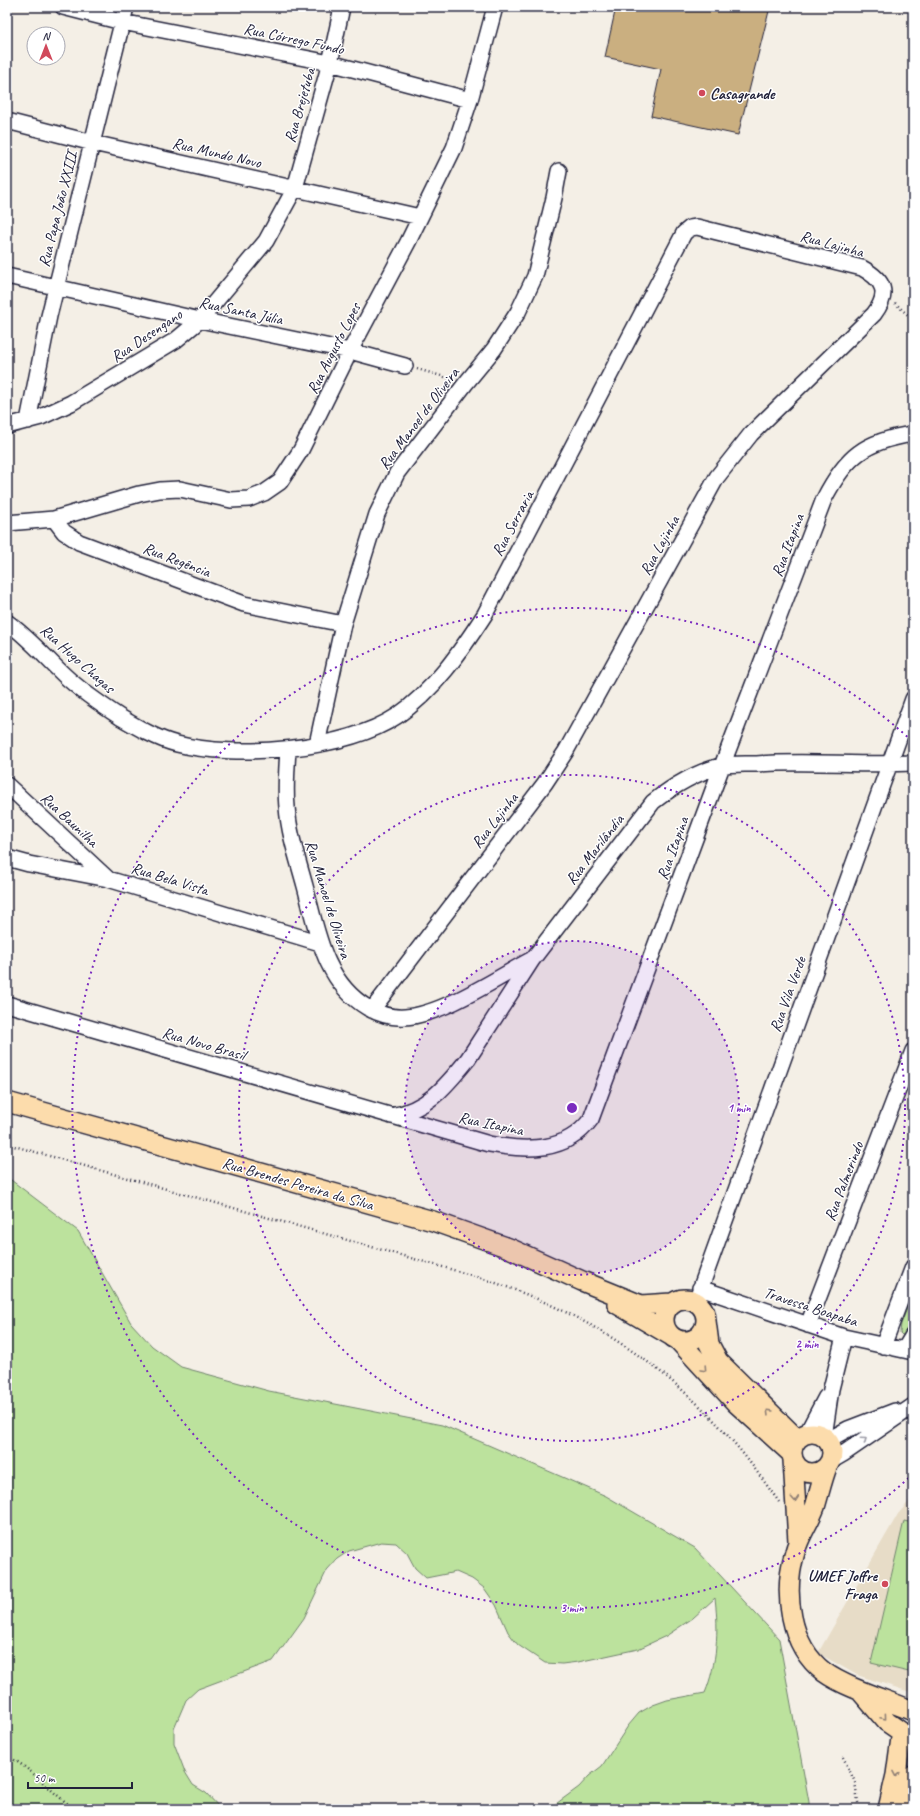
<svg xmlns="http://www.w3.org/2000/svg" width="920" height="1816" font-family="Caveat,sans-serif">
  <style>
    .built { fill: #e7dcc7 }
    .green { fill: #bce29d; stroke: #6f826c }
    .building { fill: #caaf80; stroke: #22223b }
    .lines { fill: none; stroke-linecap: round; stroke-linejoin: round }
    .minor-casing { stroke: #22223b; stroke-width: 18 }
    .major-casing { stroke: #22223b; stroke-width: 22 }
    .path { stroke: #22223b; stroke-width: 2.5; stroke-dasharray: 1 3; stroke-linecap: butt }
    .minor { stroke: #fff; stroke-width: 15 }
    .major { stroke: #fcdcac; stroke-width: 19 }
    .oneway { stroke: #8f7f74 }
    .oneway2 { stroke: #9c9ca7 }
    .ring { fill: none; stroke: #7b2cbf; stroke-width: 2; stroke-dasharray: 2 4 }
    .poi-dot { fill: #d1495b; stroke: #fff; stroke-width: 1.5 }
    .labels { text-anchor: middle; stroke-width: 3; stroke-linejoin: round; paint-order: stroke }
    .street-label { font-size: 16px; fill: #22223b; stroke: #fff }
    .poi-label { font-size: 16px; font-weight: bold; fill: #22223b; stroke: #fff; text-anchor: start }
    .centre { fill: #7b2cbf; stroke: #fff; stroke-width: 2 }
    .ring-label { font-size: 12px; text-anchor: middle; font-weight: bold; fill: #7b2cbf; stroke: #fff; stroke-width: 3; stroke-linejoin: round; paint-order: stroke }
  </style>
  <rect width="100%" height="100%" fill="#f4efe6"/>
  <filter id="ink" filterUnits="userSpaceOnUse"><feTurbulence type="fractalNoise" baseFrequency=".025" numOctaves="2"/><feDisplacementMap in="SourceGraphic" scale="8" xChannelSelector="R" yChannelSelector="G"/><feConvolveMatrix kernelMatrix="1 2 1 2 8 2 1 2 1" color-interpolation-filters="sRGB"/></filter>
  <g filter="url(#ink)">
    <path class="built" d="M913,1497V1693L857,1675L818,1653L898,1514Z"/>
    <path class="green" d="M7,1177L78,1231L131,1323L152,1346L181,1367L269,1391L442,1425L606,1496L695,1548L779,1639L809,1802V1809H549L579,1787L589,1776L602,1766L628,1726L639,1713L653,1705L667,1700L705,1693C717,1664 719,1630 715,1598L693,1618L666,1636L638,1649L578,1662L562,1664L545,1663L518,1645L508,1632L496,1605L484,1588L472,1579L456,1572L426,1578L415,1568L407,1553L396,1543L381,1542L349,1551L337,1559L327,1570L304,1618L273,1661L198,1689L186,1700L174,1728V1743L185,1772L193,1785L206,1793L221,1809H7Z
      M913,1293C913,1308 919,1330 902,1335L900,1333L901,1324Z
      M904,1521L913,1523V1673L871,1663Z"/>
    <path class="building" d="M616,7H770L738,135L651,116L661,69L605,57Z"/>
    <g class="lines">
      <defs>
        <path id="minor" d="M63,7L122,22L330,63L470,100
          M7,121L93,143L420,217
          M7,276L200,320L350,351L405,366
          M28,421L49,316L126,7
          M7,426L41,417L71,403L176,340L200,320L266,241L295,188L330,63L342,7
          M54,519L64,532L79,542L244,604L343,624
          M7,523L54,519L139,494L160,490L180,489L231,500L249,499L264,493L280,482L301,450L350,351L408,242L454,148L470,100L495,7
          M7,622C28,637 45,657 64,675C81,691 100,704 120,717C137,727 157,739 177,744C236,759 346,750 397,716C434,691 461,651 485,614L684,233L690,228L697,227L862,268C884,280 890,293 874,314L751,434L717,477L566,751L545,783L372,1010
          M317,744L343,624L377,514L397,473L466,383L494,349L518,312L535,276L554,198L559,171
          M288,749C287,768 285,788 287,807C289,834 298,860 305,886C317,931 324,982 368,1008C379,1014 392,1018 405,1017C442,1015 497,978 531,960
          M7,785L108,879
          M7,858L29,864L108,879L320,943
          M7,1004L489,1144C526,1151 566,1153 591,1119L722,766L824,499C846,456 865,441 913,434
          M391,1116C427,1110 446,1086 468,1059L532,960L653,802C673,786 695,773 720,766C731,763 745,764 757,764C809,760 861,766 913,763
          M700,1288L844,1337L913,1352
          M696,1301L913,699
          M808,1325L913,1051
          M883,1346L913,1267
          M904,1350L913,1335
          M807,1433L826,1397
          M824,1437L831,1389L844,1337
          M828,1440L848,1429L895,1411
          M831,1461L843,1454L913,1406"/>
        <path id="major" d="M7,1102L433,1221L509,1248L582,1281L641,1305L671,1303
          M664 1320a21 21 0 1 1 42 0a21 21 0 1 1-42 0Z
          M617,1304L670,1335
          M706,1321L709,1344L718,1361L797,1439
          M678,1340L736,1403L791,1453
          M792 1453a20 20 0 1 1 40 0a20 20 0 1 1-40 0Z
          M793,1460L798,1541
          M827,1467C822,1480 819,1494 815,1507C809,1523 799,1536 795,1552C783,1592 789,1645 824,1672C846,1688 887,1700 913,1711
          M862,1693L887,1722L900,1731
          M888,1809L896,1775L901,1738
          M902,1809L913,1775"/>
      </defs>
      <use href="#minor" class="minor-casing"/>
      <use href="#major" class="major-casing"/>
      <path class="path" d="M895,303L913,320
        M417,369L452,379
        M7,1144L471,1275C571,1305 660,1358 729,1437C747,1457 763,1480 779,1502
        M7,1756C34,1769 51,1794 76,1809
        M843,1757L855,1782L859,1809"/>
      <use href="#minor" class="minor"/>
      <use href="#major" class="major"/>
    </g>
    <defs><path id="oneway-chevron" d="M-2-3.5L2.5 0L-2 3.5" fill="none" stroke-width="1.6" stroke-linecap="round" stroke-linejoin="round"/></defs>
    <g class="oneway">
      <use href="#oneway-chevron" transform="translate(704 1369) rotate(47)"/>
      <use href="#oneway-chevron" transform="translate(769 1412) rotate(-135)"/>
      <use href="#oneway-chevron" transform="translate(795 1499) rotate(86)"/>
      <use href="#oneway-chevron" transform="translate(884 1717) rotate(50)"/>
      <use href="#oneway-chevron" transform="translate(896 1774) rotate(100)"/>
    </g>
    <use class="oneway2" href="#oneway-chevron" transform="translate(864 1440) rotate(-35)"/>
  </g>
  <circle cx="572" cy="1108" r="167" fill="#7b2cbf" fill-opacity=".12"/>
  <g class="ring">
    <circle cx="572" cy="1108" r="167"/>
    <circle cx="572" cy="1108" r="333"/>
    <path d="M913 1474A500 500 0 1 1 913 742"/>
  </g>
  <g class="poi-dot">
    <circle cx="702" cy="93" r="4"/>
    <circle cx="885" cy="1584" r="4"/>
  </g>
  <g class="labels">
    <g class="street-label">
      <text transform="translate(294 38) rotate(12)" y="6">Rua Córrego Fundo</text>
      <text transform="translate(299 105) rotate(-74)" y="6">Rua Brejetuba</text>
      <text transform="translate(217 152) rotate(13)" y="6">Rua Mundo Novo</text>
      <text transform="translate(57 209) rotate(-76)" y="6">Rua Papa João XXIII</text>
      <text transform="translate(832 243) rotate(15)" y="6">Rua Lajinha</text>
      <text transform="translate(241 310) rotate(12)" y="6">Rua Santa Júlia</text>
      <text transform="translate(146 335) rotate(-34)" y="6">Rua Desengano</text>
      <text transform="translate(333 348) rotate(-63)" y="6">Rua Augusto Lopes</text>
      <text transform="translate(418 418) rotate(-53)" y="6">Rua Manoel de Oliveira</text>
      <text transform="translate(512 523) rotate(-62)" y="6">Rua Serraria</text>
      <text transform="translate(659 545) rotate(-61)" y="6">Rua Lajinha</text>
      <text transform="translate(787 545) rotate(-69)" y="6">Rua Itapina</text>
      <text transform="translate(177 559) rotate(21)" y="6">Rua Regência</text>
      <text transform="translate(78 658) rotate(42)" y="6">Rua Hugo Chagas</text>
      <text transform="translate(70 819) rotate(43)" y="6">Rua Baunilha</text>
      <text transform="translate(494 820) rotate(-52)" y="6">Rua Lajinha</text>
      <text transform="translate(672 848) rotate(-70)" y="6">Rua Itapina</text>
      <text transform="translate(594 849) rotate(-52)" y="6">Rua Marilândia</text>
      <text transform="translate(170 878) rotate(17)" y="6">Rua Bela Vista</text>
      <text transform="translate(329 899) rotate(73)" y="6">Rua Manoel de Oliveira</text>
      <text transform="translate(787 994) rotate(-70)" y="6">Rua Vila Verde</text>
      <text transform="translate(204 1043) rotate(16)" y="6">Rua Novo Brasil</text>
      <text transform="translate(491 1123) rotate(12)" y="6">Rua Itapina</text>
      <text transform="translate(843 1181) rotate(-69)" y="6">Rua Palmerindo</text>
      <text transform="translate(298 1183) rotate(16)" y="6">Rua Brendes Pereira da Silva</text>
      <text transform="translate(811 1306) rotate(18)" y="6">Travessa Boapaba</text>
    </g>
    <g class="poi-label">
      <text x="710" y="99">Casagrande</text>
      <text x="877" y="1581" text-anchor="end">UMEF Joffre<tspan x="877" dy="18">Fraga</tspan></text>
    </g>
  </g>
  <circle cx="572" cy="1108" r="6" class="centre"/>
  <g class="ring-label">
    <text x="739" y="1112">1 min</text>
    <text x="807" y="1348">2 min</text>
    <text x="572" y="1612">3 min</text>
  </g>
  <rect width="920" height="1816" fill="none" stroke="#fff" stroke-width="24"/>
  <rect x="12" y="12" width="896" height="1792" fill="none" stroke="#22223b" stroke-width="1.5" filter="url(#ink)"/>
  <g transform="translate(46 46)"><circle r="19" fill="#ffffff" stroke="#a7a7b1"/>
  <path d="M0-3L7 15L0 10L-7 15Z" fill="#d1495b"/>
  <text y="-6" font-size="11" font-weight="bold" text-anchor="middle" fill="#22223b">N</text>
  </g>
  <path d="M28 1782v6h104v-6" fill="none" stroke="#22223b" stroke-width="2"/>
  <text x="34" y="1782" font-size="12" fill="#22223b" stroke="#ffffff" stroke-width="3" paint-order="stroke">50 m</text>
</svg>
